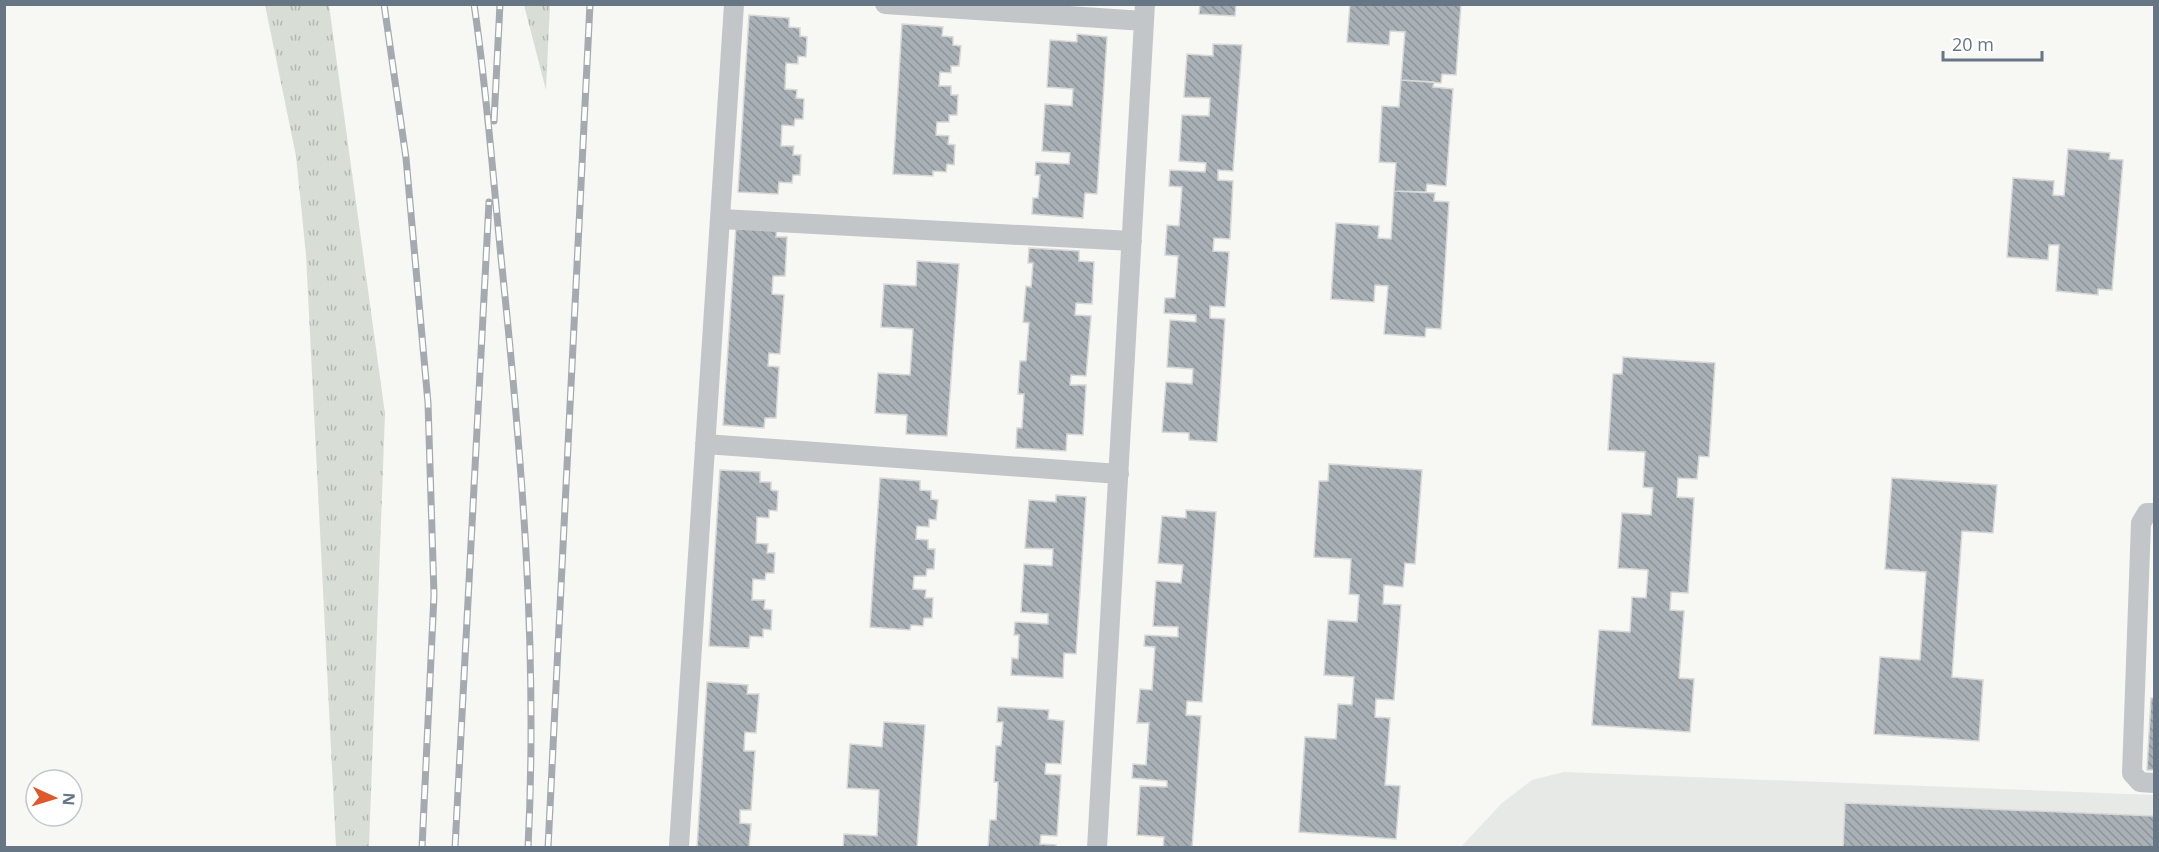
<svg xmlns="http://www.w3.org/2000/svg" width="2159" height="852" font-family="'Open Sans',sans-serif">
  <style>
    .built { fill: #e7e9e7 }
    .grass { fill: url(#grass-tufts) }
    .building { fill: url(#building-back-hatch); stroke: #d8d8d6; stroke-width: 1.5 }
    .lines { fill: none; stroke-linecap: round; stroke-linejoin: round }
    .service { stroke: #c2c6c9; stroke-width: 20 }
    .rail-casing { stroke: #a5aab0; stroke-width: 7 }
    .rail { stroke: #fff; stroke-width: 4.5; stroke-dasharray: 14; stroke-linecap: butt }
  </style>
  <defs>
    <pattern id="grass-tufts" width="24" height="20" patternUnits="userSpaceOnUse" patternTransform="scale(1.5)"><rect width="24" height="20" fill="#d8ded5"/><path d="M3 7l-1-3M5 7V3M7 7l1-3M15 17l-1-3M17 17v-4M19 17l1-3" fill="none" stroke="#b3b9b2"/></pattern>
    <pattern id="building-back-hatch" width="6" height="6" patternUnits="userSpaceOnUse" patternTransform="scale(1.5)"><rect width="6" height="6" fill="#a9b1b6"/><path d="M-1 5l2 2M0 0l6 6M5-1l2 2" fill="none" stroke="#8d959a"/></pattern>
  </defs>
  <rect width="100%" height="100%" fill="#f7f7f4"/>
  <path class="built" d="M1564,772L2154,795V847L1460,848L1502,803L1532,780Z"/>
  <path class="grass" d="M265,5H329L385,414L369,847H336L306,255L296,156Z
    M524,5H550L546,90Z"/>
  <path class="building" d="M1200,4H1236L1235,16L1199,14Z
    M1350,4H1461L1456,75L1442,74L1441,83L1401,80L1405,32L1390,31L1389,45L1347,42Z
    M749,15L789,18V27L800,28V36L807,37L806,57L798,56V64L786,63L785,89L797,90L796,98L804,99L803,119H795L794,126L782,125L781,146H794L793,155H801L800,175H793L792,183L779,182L778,194L738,192Z
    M902,24L943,27L942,36L953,37V45L961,46L959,66H951V73L940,72L939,86H951V95H958L957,115H949V122H937L936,135L949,136L948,144L955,145L954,165L947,164L946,172L933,171V176L893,174Z
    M1077,34L1107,37L1097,194L1085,193L1083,218L1032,214L1033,198H1038L1040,175H1035L1036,162L1069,164L1070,153L1042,151L1045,104L1072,106L1073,89L1047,87L1050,40L1077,42Z
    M1213,44L1242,45L1233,171L1218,170V180L1233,181L1230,239L1214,238L1213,251L1229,252L1225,307L1210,306V318L1225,319L1217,442L1189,440V433L1162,432L1166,382L1192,384L1193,369L1167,367L1170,320L1196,322V315L1164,313L1165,298H1175L1178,256L1165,255L1167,225L1179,226L1182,187L1169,186L1170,170L1205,172L1206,163L1179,161L1182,115L1209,116L1210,98L1184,97L1187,54L1213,56Z
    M1401,80L1434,82L1433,87L1453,89L1446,186L1427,184L1426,192L1394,191L1396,163L1379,162L1382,106L1399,107Z
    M2068,149L2110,153L2109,159L2123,160L2112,290L2098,289V295L2056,291L2059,245H2049L2048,260L2007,257L2013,178L2054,181L2053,195L2064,196Z
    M1394,191L1435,193L1434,201L1449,202L1441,329L1426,328L1425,337L1384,334L1388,286L1375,285L1374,302L1331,299L1336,223L1379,226L1378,238L1391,239Z
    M736,226L777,228L776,237H787L785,276H773L772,294L784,295L780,354L769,353L768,366L779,367L776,418H765L764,428L723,425Z
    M1029,248L1079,251V261L1094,262L1092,304L1076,303L1075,315L1091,316L1086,376L1071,375L1070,385H1086L1083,435L1067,434L1066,451L1016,448L1017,428H1022L1024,394H1018L1020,361H1026L1029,323L1023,322L1026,286L1031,287L1033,263H1028Z
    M917,261L959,264L947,436L906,434L907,415L875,413L878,373L910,375L913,329L881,327L884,284L916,286Z
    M1623,357L1715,363L1709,457L1699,456L1697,479L1678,478L1677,497L1694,498L1688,593L1671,592L1670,610L1684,611L1679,678L1694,679L1690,732L1592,725L1599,630L1630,632L1632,597L1646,598L1648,570L1618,568L1622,513L1651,515L1653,488L1643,487L1645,452L1608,450L1613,374H1622Z
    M1329,464L1422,470L1415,564L1405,563L1403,587L1384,585L1383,604L1401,605L1394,700L1376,699L1375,717L1390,718L1385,785L1400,786L1396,839L1299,832L1305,737L1336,739L1338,704L1352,705L1354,677L1324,675L1328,620L1357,622L1359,595L1349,594L1351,559L1314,557L1319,481H1328Z
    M720,470L760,472V482H771V490L778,491L777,511L769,510V518L757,517L756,543L768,544L767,553H775L774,573H766L765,580L753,579L752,600H765L764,609L772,610L771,630L763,629V637L750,636L749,648L709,646Z
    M880,478L920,481V490L931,491V499L938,500L936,520L929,519V527L917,526L916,539L928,540V549H935L934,569H927L926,576H914L913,589L926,590L925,598H933L932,618H924L923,626L911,625L910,630L870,627Z
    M1892,478L1997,485L1993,533L1962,531L1952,677L1983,680L1979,741L1874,734L1880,657L1920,660L1926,572L1885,569Z
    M1056,495L1086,497L1076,654L1064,653L1063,678L1011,675L1012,658L1018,659L1019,635H1014L1015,622L1048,624V614L1021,612L1024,564L1052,566L1053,549L1025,548L1029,500L1056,502Z
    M1186,510L1216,512L1202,702L1187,701L1186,715L1201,716L1192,848H1163L1164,837L1137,835L1140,786L1167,787V781L1132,778L1133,764L1146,765L1149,723H1137L1140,689L1152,690L1155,647L1144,646L1145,635L1178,637V627L1153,626L1156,581L1181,583L1183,565L1158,563L1162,516L1186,518Z
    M707,682L748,685L747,694H759L756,733L745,732L744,751H755L751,810H740V823L751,824L749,848H697Z
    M2151,698H2154V770H2147Z
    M998,707L1049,710L1048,719L1064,721L1061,764L1046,763L1045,774L1061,775L1057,836L1041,835L1040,844L1056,845V848H988L990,820H996L998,782H994L996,746H1001L1003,722H997Z
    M884,722L925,725L917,848H843L844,834L877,836L879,790L847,788L850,744L882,747Z
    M1845,803L2154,816V848H1843Z"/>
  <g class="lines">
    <path class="service" d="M885,4L1144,21
      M721,219L1132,241
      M705,444L1119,474
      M2154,513H2147L2141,523L2132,773L2140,782L2154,783
      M679,846L734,4
      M1097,848L1145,4"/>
    <defs>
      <path id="rail" d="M384,4L406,158L428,403L434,595L422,848
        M474,4C487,91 493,179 502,267C522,460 538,653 528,848
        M494,121L500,4
        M455,848L489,202
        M548,848L590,4"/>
    </defs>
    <use href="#rail" class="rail-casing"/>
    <use href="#rail" class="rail"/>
  </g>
  <rect width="2159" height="852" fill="none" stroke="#667684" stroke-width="12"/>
  <g transform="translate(54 798) rotate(94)"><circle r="28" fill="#ffffff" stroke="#c2c8ce" stroke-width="1.5"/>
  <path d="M0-4.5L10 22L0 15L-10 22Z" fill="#df582c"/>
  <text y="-9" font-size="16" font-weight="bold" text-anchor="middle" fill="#667684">N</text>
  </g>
  <path d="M1943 51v9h99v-9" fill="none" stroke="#667684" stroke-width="3"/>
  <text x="1952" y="51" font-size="18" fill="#667684" stroke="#ffffff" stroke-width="4.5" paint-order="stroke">20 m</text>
</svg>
